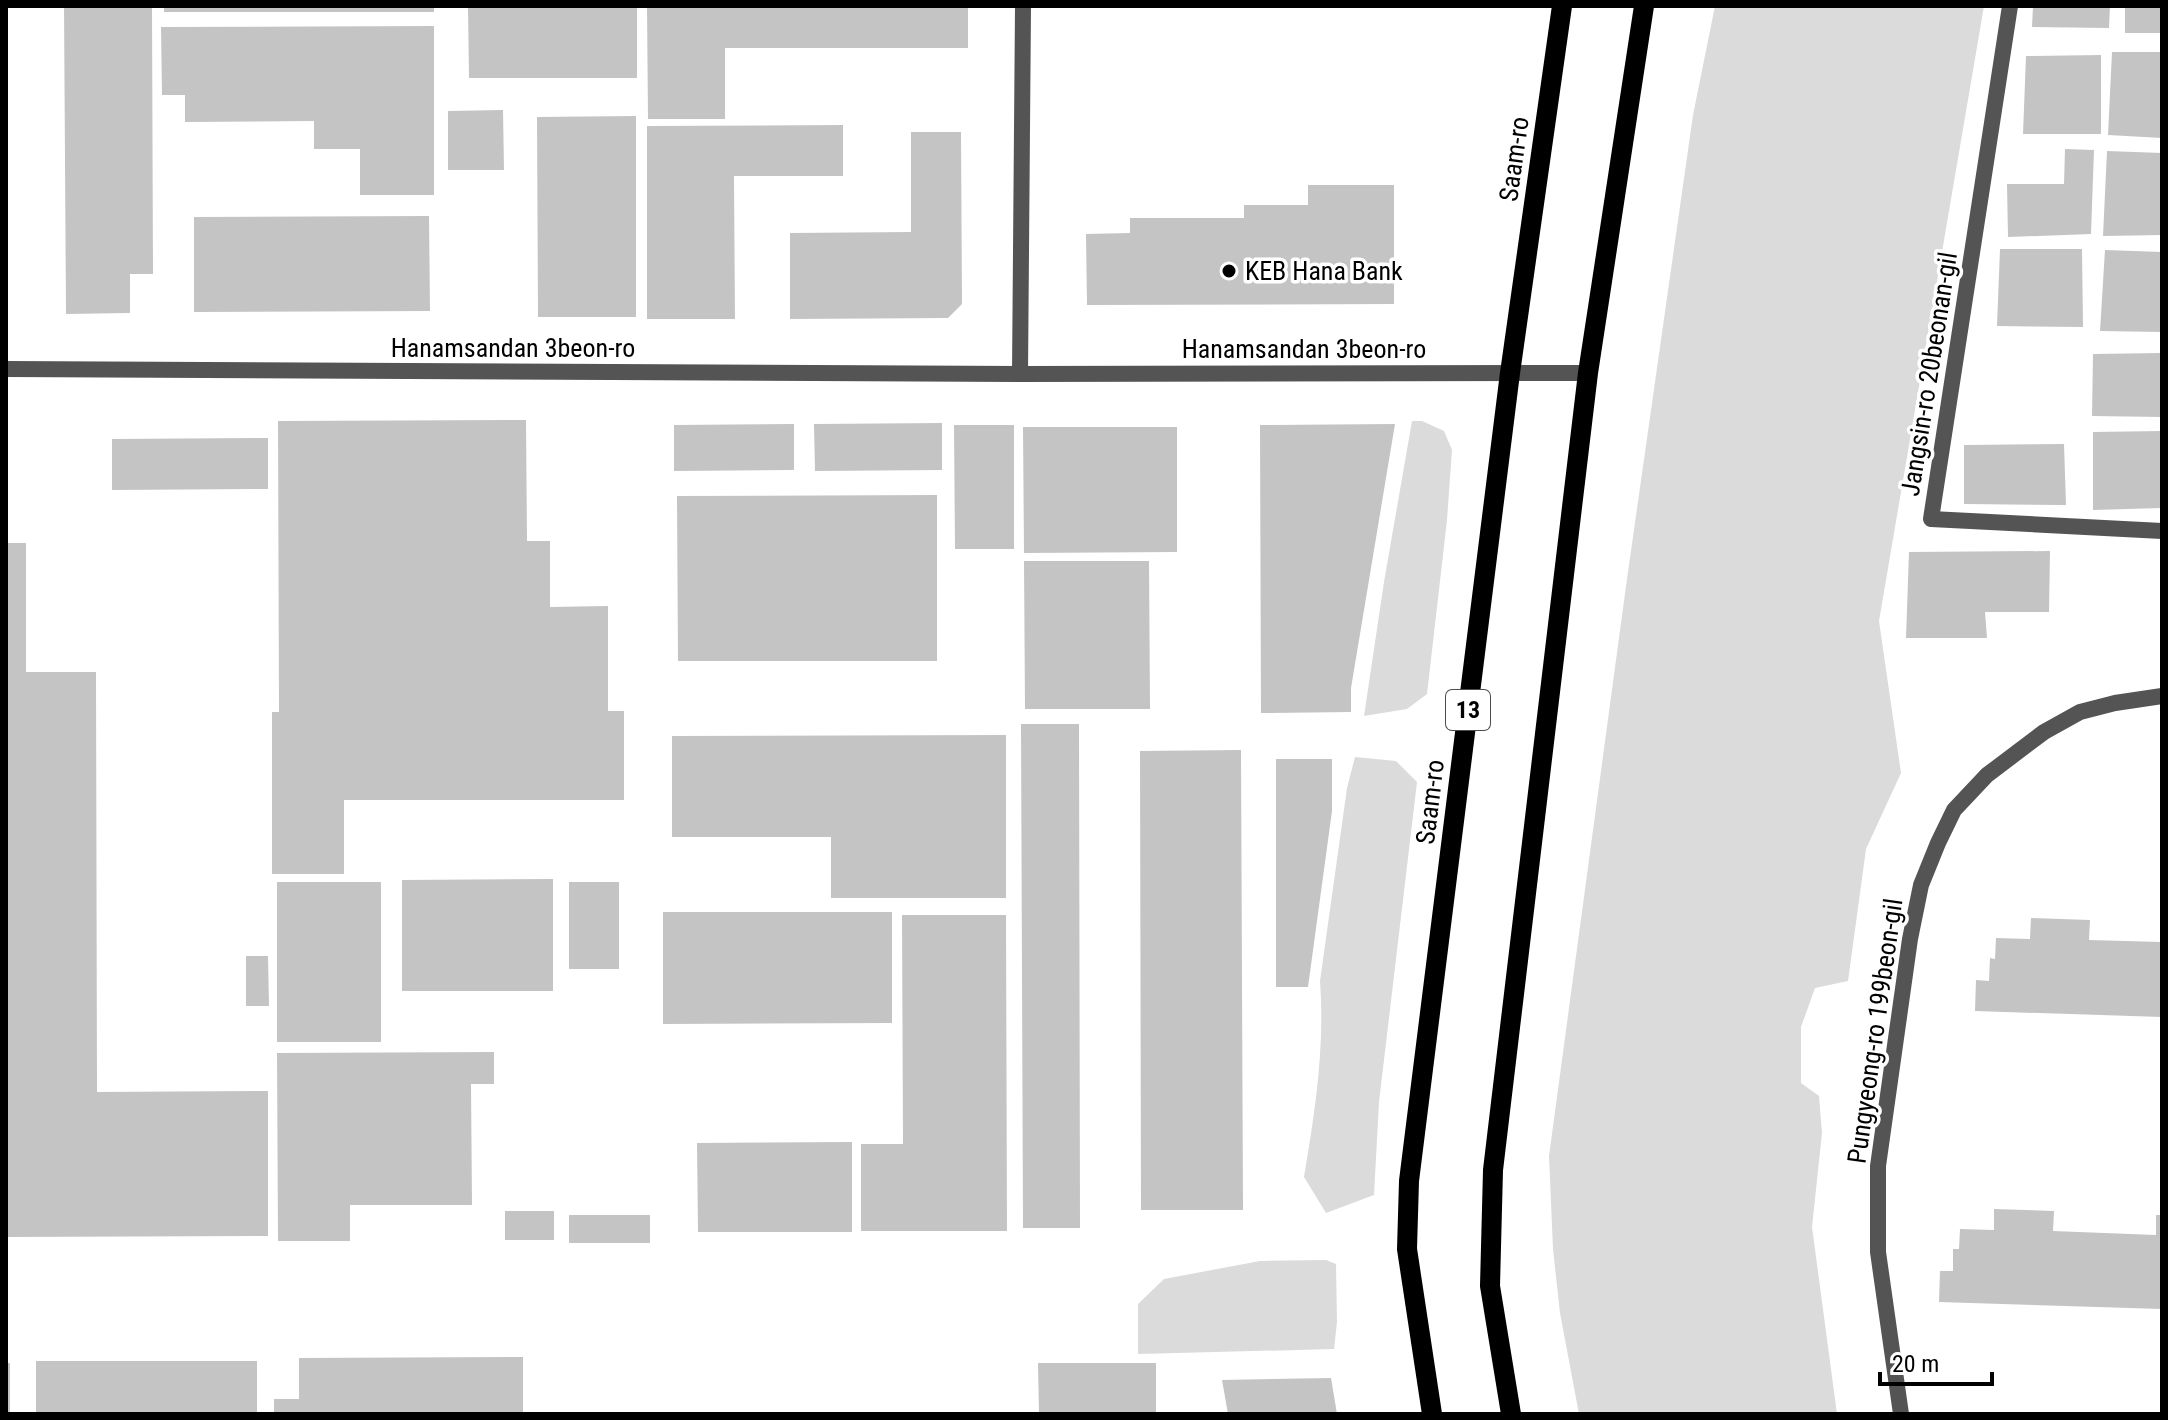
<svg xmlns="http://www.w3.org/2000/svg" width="2168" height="1420" font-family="'Roboto Condensed',sans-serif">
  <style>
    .green { fill: #dbdbdb }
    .building { fill: #c4c4c4 }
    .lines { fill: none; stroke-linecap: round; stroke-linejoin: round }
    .service { stroke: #545454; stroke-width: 16 }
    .minor { stroke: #545454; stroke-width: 16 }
    .primary { stroke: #000; stroke-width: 20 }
    .poi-dot { fill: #000; stroke: #fff; stroke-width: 3 }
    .labels { text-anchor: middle; stroke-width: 7; stroke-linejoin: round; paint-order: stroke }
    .shield { fill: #fff; stroke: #4c4c4c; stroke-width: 2 }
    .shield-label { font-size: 24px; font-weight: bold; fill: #000 }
    .street-label { font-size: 26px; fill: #000; stroke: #fff }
    .poi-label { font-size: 26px; fill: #000; stroke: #fff; text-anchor: start }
  </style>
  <rect width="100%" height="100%" fill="#fff"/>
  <path class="green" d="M1715,6H1984L1879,621L1901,773L1866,849L1848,981L1815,988L1801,1027V1083L1819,1096L1822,1133L1812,1227L1837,1414H1579L1560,1313L1553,1249L1549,1156L1626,586L1693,115Z
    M1412,421H1422L1444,431L1452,450L1447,520L1427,694L1407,709L1364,716L1384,582Z
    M1355,757L1396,761L1417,782L1379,1102L1374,1195L1326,1213L1304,1177C1315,1112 1325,1047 1320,981L1347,788Z
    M1326,1260L1336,1264L1337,1322L1334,1349L1138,1354V1304L1164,1279L1260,1261Z"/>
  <path class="building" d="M64,6H152L153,274H130V313L66,314Z
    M164,6H434V12H164Z
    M468,6H637V78H469Z
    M647,6H968V48H725V119H648Z
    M2033,6H2110L2109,28L2032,27Z
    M2125,6H2162V33H2125Z
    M434,26V195H360V149H314V121L185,122V95H162L161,27Z
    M2112,52H2162V138L2108,135Z
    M2101,55V134H2023L2026,56Z
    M503,110L504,170H448V111Z
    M636,116V317H538L537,117Z
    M843,125V176H734L735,319H647V126Z
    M911,132H961L962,304L948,318L790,319V233L911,232Z
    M2065,149L2094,150L2091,234L2008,237L2007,184H2064Z
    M2107,151L2162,153V235L2103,236Z
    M1308,185H1394V304L1087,305L1086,234L1130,233V218H1244V205H1308Z
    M429,216L430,311L194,312V217Z
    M2000,249H2082L2083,327L1997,326Z
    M2105,250L2162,252V332L2100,331Z
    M2162,353V417L2092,416L2093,354Z
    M526,420L527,541H550V607L608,606V711H624V800H344V874H272V712H279L278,421Z
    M942,423V470L815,471L814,424Z
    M794,424V470L674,471V425Z
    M1395,424L1351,688V712L1261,713L1260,425Z
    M954,425H1014V549H955Z
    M1023,427H1177V552L1024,553Z
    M2162,431V508L2093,510V432Z
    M268,438V489L112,490V439Z
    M2064,444L2066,505L1964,504V445Z
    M937,495V661H678L677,496Z
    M6,543H26V672H96L97,1092L268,1091V1236L6,1237Z
    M2050,551L2049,612H1985L1987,638H1906L1909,552Z
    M1024,561H1149L1150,709H1025Z
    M1021,724H1079L1080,1228H1023Z
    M1006,735V898H831V837H672V736Z
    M1241,750L1243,1210H1141L1140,751Z
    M1276,759H1332V811L1308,987H1276Z
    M553,879V991H402V880Z
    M277,882H381V1042H277Z
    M569,882H619V969H569Z
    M663,912H892V1023L663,1024Z
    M902,915H1006L1007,1231H861V1144H903Z
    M2031,918L2090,920L2089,940L2162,942V1017L1975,1011L1976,980L1989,981L1990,958L1995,959L1996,938L2030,939Z
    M246,956H268L269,1006H246Z
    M494,1052V1084H471L472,1205H350V1241H278L277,1053Z
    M852,1142V1232H698L697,1143Z
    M1994,1209L2054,1211L2053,1231L2156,1235V1215H2162V1309L1939,1302L1940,1271H1953V1249H1959L1960,1229L1994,1230Z
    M505,1211H554V1240H505Z
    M569,1215H650V1243H569Z
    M523,1357V1414H274V1399H299V1358Z
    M36,1361H257V1414H36Z
    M6,1363H10V1414H6Z
    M1038,1363H1156V1414H1039Z
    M1331,1378L1337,1414H1228L1222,1380Z"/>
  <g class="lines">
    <path class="service" d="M2010,6L1931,519L2162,531"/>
    <path class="minor" d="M6,369L1020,374L1588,373
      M1020,374L1023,6
      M1901,1414L1878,1252V1166L1910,939L1921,885L1938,843L1954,810L1987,775L2044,732L2080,712L2115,703L2162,696"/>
    <path class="primary" d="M1432,1414L1407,1249L1409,1181L1510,373L1562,6
      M1511,1414L1490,1286L1493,1170L1588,373L1644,6"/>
  </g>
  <circle class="poi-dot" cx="1229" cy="271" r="8"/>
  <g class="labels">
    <rect class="shield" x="1446" y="690" width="44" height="40" rx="6"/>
    <g class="shield-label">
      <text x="1468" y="718">13</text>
    </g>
    <g class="street-label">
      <text transform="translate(1514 159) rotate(-82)" y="9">Saam-ro</text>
      <text x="513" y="357">Hanamsandan 3beon-ro</text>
      <text x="1304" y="358">Hanamsandan 3beon-ro</text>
      <text transform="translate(1929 374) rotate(-81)" y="9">Jangsin-ro 20beonan-gil</text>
      <text transform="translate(1430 802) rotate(-83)" y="9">Saam-ro</text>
      <text transform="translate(1875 1031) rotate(-82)" y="9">Pungyeong-ro 199beon-gil</text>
    </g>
    <g class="poi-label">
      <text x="1245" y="280">KEB Hana Bank</text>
    </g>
  </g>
  <rect width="2168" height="1420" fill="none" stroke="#000000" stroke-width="16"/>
  <path d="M1880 1372v12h112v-12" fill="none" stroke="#000000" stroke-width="4"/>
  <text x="1892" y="1372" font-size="24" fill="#000000" stroke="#ffffff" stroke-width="6" paint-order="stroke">20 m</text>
</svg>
